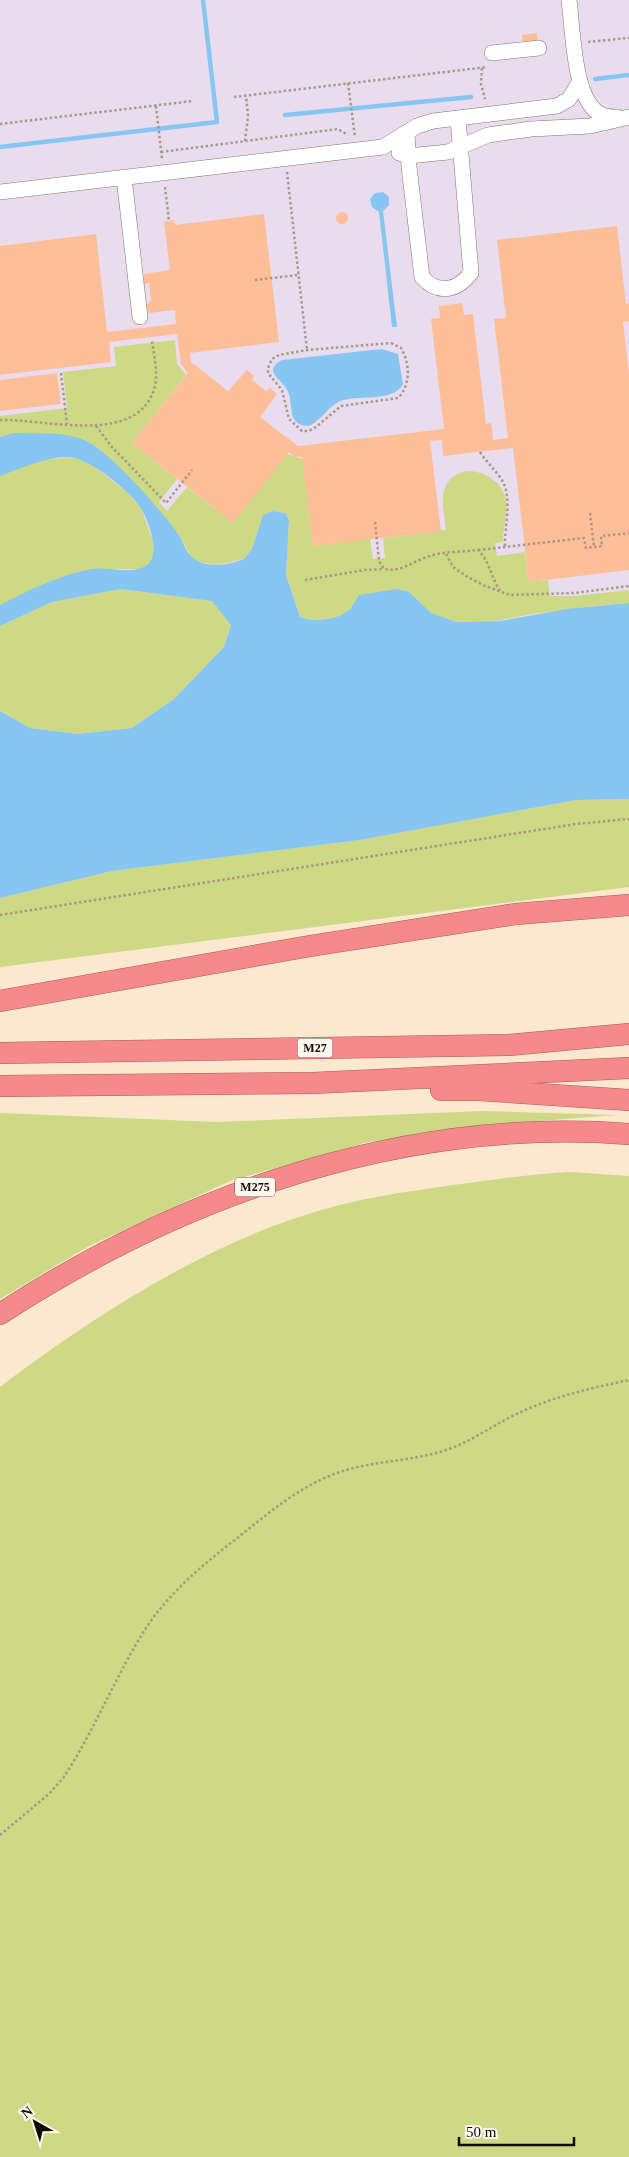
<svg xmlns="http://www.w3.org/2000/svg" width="629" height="2157" font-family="Georgia,serif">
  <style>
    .commercial { fill: #e9dcef }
    .green { fill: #cdd984 }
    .water { fill: #87c5f2 }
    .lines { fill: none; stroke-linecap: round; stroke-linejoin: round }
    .stream { stroke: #87c5f2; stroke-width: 4.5 }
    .building { fill: #febe97 }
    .minor-casing { stroke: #86755e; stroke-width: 16 }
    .highway-casing { stroke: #a65d5b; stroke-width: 22 }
    .path { stroke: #a89a87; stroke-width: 2.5; stroke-dasharray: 2.5 2.5; stroke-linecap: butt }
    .minor { stroke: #fff; stroke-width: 15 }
    .highway { stroke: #f6898a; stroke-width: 21 }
    .labels { text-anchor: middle; stroke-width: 4; stroke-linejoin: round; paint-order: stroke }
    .shield { fill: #fff7ed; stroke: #58514a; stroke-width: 1 }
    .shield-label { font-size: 12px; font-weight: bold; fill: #110a04 }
  </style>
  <rect width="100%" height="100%" fill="#fbe8cf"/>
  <path class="commercial" d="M0,0H629V835L0,935Z"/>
  <path class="green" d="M175,340L177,364L186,375L132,443L177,479L159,502L167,511L187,487L233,523L287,454L303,459L313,546L370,539L373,559L385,558L383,538L446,530C445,517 440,500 445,488C457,459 497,472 505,496C509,510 503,528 503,542L495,543L497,556L525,552L529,582L548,580L550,596H574L629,590V603C597,605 565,610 533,614C501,619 463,631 431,613C423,608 416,599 409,592L359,595C356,599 353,605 350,609C339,620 313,623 300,617L286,575L289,520L285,513L272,511L263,515L252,549L244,559L217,565L199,562L191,557L178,533L95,446L46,460L70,457L87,461L126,491L141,508L153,541L154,554L150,563L140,569H93L0,605V416L67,408L63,372L116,366L114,347Z
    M121,589L212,601L231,624L224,647L174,699L132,728L78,734L30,728L0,711V626L52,602Z
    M629,799V887L0,967V898L112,871L360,840L576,800Z
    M482,1111L617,1115L497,1124L368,1142L230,1181L89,1246L0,1299V1113L217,1122Z
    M570,1172L629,1176V2157H0V1387C89,1319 198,1249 305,1215C353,1199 403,1192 453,1185C492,1180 531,1174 570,1172Z"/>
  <path class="water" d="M383,192L389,197V205L383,211L397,327H392L379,212L372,207L370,199L375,193Z
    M382,349L398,354L403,384C394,402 361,395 344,400C330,403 322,420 309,426C288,426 293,409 289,394C285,380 260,372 282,360Z
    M14,433C41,434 73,430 96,447C122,466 157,506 177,532C183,540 185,552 193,558C207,569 229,565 244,559L252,549L263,515L272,511L285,513L289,520L286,575L300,617C313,623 339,620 350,609C353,605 356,599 359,595L397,589L409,592L431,613L456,622H472L500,621L567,609L629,603V799L576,800L360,840L112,871L0,898V711L30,728L78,734L132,728L174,699L224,647L231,625L212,601L121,589L52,602L0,626V605C27,591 62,574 92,569C109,566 134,576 148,564C161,553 148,519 140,507C129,490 90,459 70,457C47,456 22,468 0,476V437Z"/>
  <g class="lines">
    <path class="stream" d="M595,79L629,75
      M285,115L471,97
      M0,147L217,122L203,0"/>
  </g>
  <path class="building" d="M537,33L538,42L523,44L522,35Z
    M336 218a6 6 0 1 1 12 0a6 6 0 1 1-12 0Z
    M264,214L279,342L190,353L191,362L228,391L247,370L254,376L252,380L266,391L270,388L277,394L260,417L298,446L444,429L431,319L440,318L439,306L462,303L464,315L473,314L486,424L491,423L493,440L508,438L494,319L506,318L497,240L617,226L626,304L629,303V321L623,322L629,374V570L529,582L513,448L443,456L442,440L430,441L441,531L313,546L302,457L293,456L289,452L233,523L132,443L188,373L181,364L177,334L109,342L111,362L0,375V246L96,234L107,332L176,324L175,310L149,313L146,305L151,301L149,283L144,284V274L170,270L164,222L174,220L175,225Z
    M57,373L61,404L0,411V380Z"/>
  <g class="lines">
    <defs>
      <path id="minor" d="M569,0C573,28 573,103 602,115C606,117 613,117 617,117
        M492,53L539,48
        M407,133L409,167L422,277C438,295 457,291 471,273L458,119
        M399,153L408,156L448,152L488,135L531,129L590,126L629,117
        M124,177L140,317
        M0,192L383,147L417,126L433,121L557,106L569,99L580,81"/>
      <path id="highway" d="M0,1001L310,946L516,914L629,905
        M0,1053L509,1045L629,1034
        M0,1086L313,1083L629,1068
        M441,1090H479L629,1100
        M0,1314C186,1193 405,1117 629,1134"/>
    </defs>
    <use href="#minor" class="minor-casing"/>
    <use href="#highway" class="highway-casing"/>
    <path class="path" d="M588,42L629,38
      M482,68L481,84L485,99
      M348,83L355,137
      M234,97L487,67
      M156,106L162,159
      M0,124L193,101
      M245,141L248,116L246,96
      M161,152L338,129L348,135
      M287,172L307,350
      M165,187L169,221
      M255,280L298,275
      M391,343L401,348C410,363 411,385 398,398L341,406L316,427L309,431H302L289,419L282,390L268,373V368L272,359L279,355L307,350Z
      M61,373L67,424
      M0,420C44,418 139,448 155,386C158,372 154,355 152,341
      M96,426L112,447L166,503L192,470
      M480,452C486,461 493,468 500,477C514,496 504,526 505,548
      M590,513L594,547
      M375,522L379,561L384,569C402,573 414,560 430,556C445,551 463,552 478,550C490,562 491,577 500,591
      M478,550L584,538L586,548L602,546L601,536L629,533
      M446,554L453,567L466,576L485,586L510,595L574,593L629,586
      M305,580L365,570L384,569
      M0,915L576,824L629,819
      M0,1835L49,1794L63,1778C93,1733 113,1682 141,1636C166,1594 204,1564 241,1535C270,1512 298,1488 332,1475C371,1459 415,1463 454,1447C477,1438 498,1422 521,1412C555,1396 592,1388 629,1380"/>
    <use href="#minor" class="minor"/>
    <use href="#highway" class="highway"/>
  </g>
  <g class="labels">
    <g class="shield">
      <rect x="297.5" y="1038.5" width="35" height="19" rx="4"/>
      <rect x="235" y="1177.5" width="40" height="19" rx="4"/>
    </g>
    <g class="shield-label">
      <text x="315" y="1052">M27</text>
      <text x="255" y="1191">M275</text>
    </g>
  </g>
  <g transform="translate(35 2122) rotate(321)" stroke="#fff7ed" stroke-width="4" paint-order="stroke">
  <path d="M0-4L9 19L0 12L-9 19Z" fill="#110a04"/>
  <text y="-8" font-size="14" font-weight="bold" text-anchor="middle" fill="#110a04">N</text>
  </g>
  <path d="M459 2137v8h115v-8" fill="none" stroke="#110a04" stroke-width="2.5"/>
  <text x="466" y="2137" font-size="15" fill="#110a04" stroke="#fff7ed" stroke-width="4" paint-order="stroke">50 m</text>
</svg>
